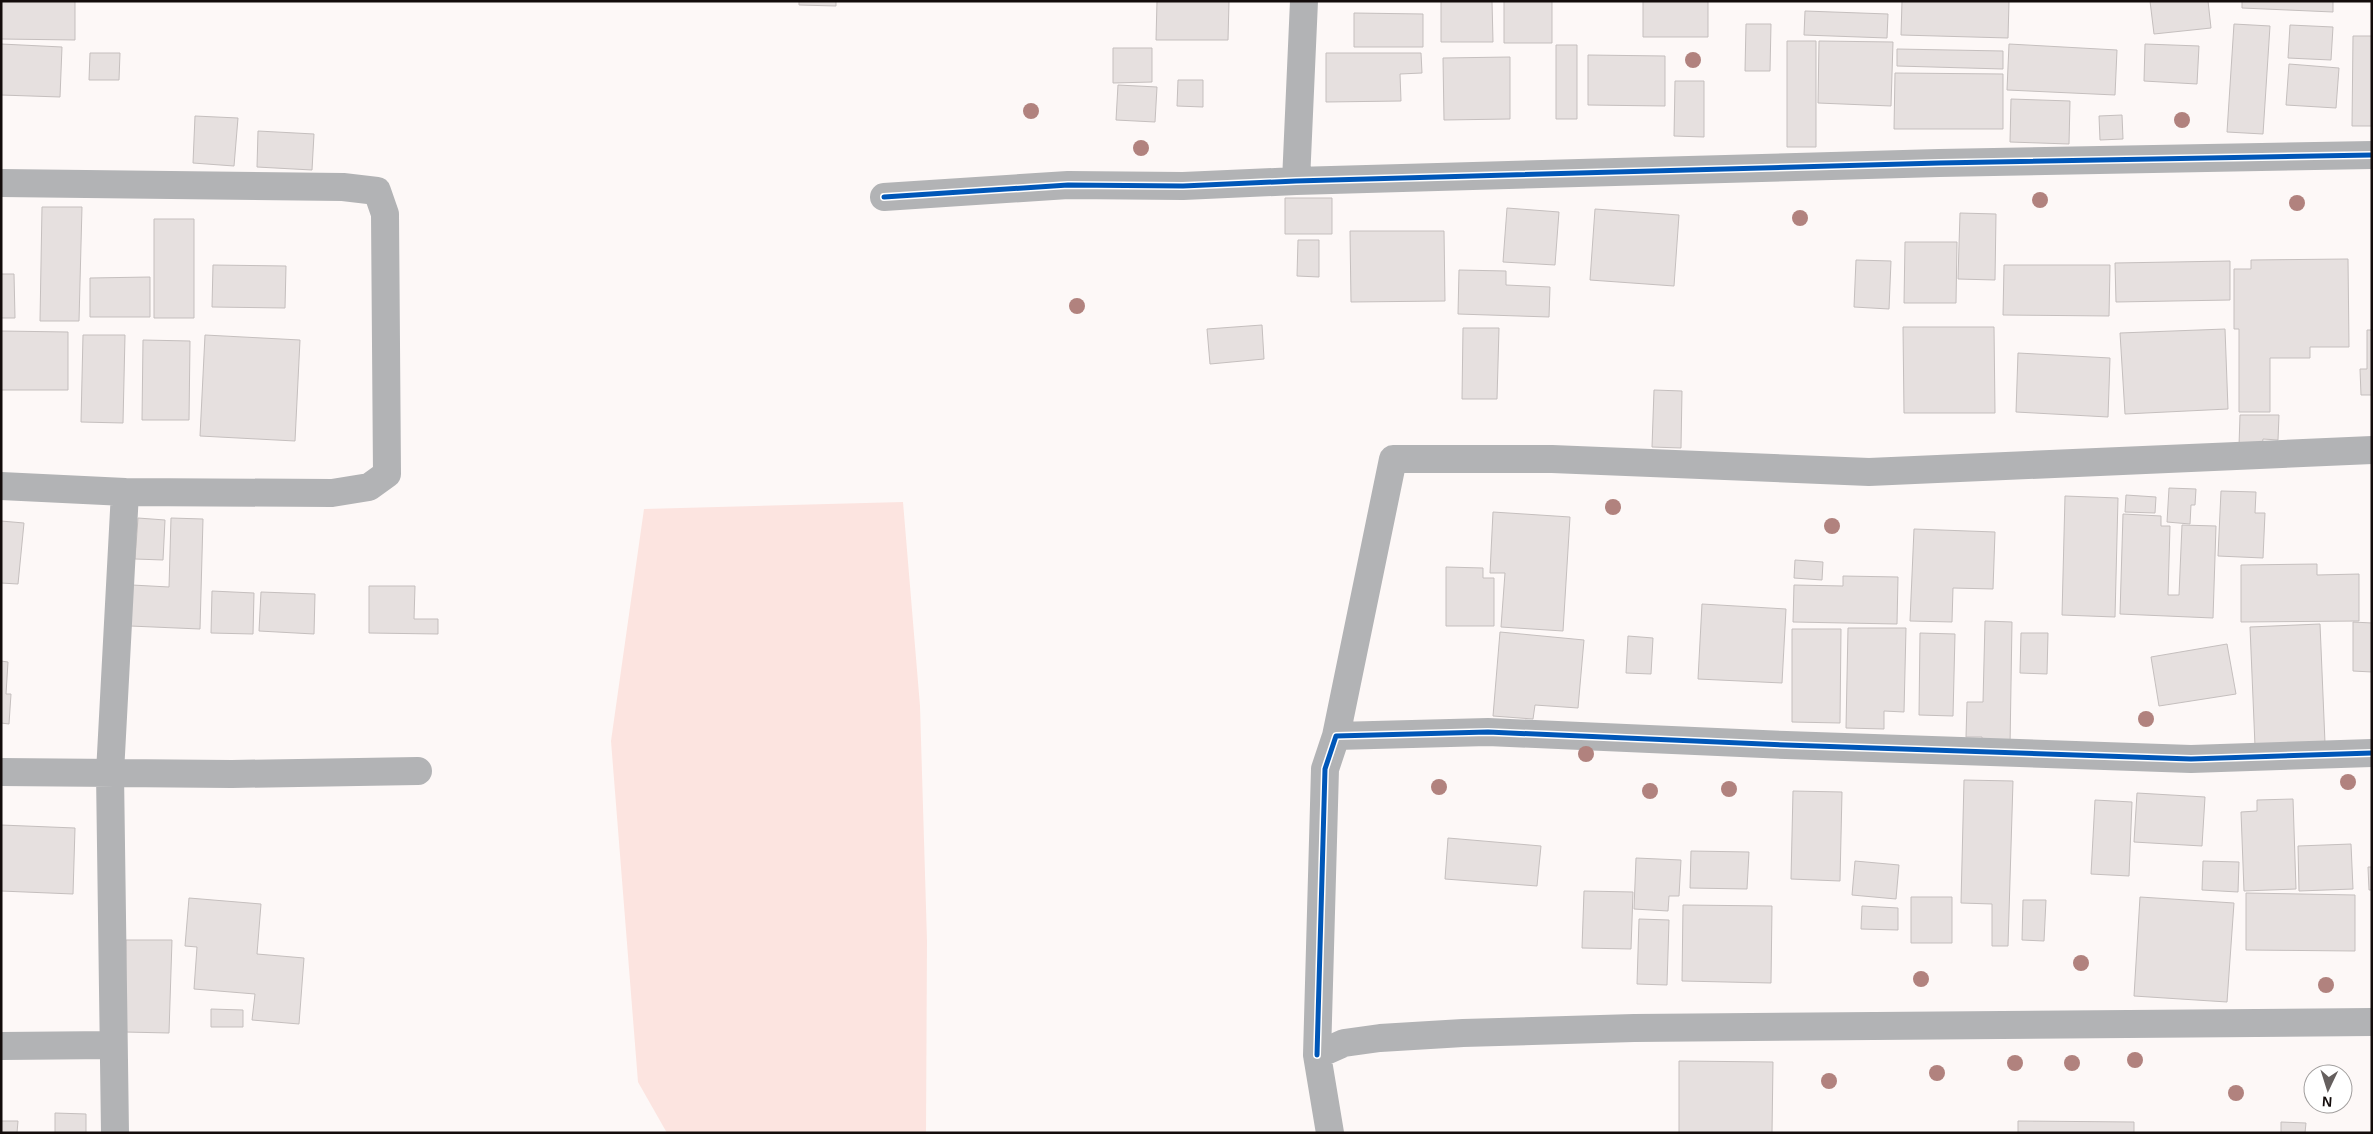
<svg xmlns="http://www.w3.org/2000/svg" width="2373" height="1134" font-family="Helvetica,sans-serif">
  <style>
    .green { fill: #fce4e0 }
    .building { fill: #e6e0df; stroke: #c5bfbe }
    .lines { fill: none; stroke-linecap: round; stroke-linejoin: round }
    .minor { stroke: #b2b3b5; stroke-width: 28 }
    .cycleway-casing { stroke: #fff; stroke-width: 8 }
    .cycleway { stroke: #0057b8; stroke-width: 5 }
    .tree { fill: #b1827e }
  </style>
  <rect width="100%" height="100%" fill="#fdf8f7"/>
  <path class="green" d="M903,502L920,706L927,941L926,1133H667L638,1082L611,741L644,509Z"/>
  <path class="building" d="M1,1H75V40L1,39Z
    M799,1H836V6L799,5Z
    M1157,1H1229L1228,40H1156Z
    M1441,1H1492L1493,42H1441Z
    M1504,1H1552V43H1504Z
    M1643,1H1708V37H1643Z
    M1902,1H2009L2008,38L1901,35Z
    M2150,1H2208L2211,28L2154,34Z
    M2242,1H2333V12L2242,8Z
    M1805,11L1888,14L1887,38L1804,35Z
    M1354,13L1423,14V47H1354Z
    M1746,24H1771L1770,71H1745Z
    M2234,24L2270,26L2263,134L2227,132Z
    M2290,25L2333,27L2331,60L2288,58Z
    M2353,36H2372V126H2352Z
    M1787,41H1816V147H1787Z
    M1819,41L1893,42L1891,106L1818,103Z
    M1,44L62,47L60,97L1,95Z
    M2009,44L2117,50L2115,95L2007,90Z
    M2145,44L2199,46L2197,84L2144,81Z
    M1556,45H1577V119H1556Z
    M1113,48H1152V82L1113,83Z
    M1897,49L2003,51V69L1897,66Z
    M90,53H120L119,80H89Z
    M1326,53H1421L1422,73L1400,74L1401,101L1326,102Z
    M1588,55L1665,56V106L1588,105Z
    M1510,57V119L1444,120L1443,58Z
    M2289,64L2339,68L2336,108L2286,105Z
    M1895,73L2003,74V129H1894Z
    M1178,80H1203V107L1177,106Z
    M1675,81H1704V137L1674,136Z
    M1118,85L1157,87L1155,122L1116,120Z
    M2011,99L2070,101L2069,144L2010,142Z
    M2122,115L2123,139L2100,140L2099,116Z
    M195,116L238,118L234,166L193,163Z
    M258,131L314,134L312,170L257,167Z
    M1285,198H1332V234H1285Z
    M42,207H82L79,321H40Z
    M1507,208L1559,212L1555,265L1503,262Z
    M1595,209L1679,215L1674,286L1590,280Z
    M1960,213L1996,214L1995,280L1958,279Z
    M154,219H194V318H154Z
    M1350,231H1444L1445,301L1351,302Z
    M1298,240H1319V277L1297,276Z
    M1905,242H1957L1956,303H1904Z
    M2348,259L2349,347H2310V358H2270V412H2239V329H2234V269H2251V260Z
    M1856,260L1891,261L1889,309L1854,307Z
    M2230,261V300L2116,302L2115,263Z
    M213,265L286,266L285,308L212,307Z
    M2004,265H2110L2109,316L2003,315Z
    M1459,270L1506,271V285L1550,287L1549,317L1458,314Z
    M1,274H14L15,318H1Z
    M150,277V317H90V278Z
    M1262,325L1264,359L1210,364L1207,329Z
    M1903,327H1994L1995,413H1904Z
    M1463,328H1499L1497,399H1462Z
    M2225,329L2228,409L2125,414L2120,333Z
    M2367,330H2372V395H2361L2360,369H2367Z
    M1,331L68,332V390H1Z
    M83,335H125L123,423L81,422Z
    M205,335L300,340L295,441L200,436Z
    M143,340L190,341L189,420H142Z
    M2018,353L2110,358L2108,417L2016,412Z
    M1654,390L1682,391L1681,448L1652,447Z
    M2240,415H2279L2278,440L2263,439L2262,447L2239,446Z
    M2169,488L2196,489L2195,505H2191L2190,524L2167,522Z
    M2221,491L2256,492L2255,513H2265L2263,558L2218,556Z
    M2126,495L2156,497L2155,513L2125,512Z
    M2065,496L2118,498L2115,617L2062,615Z
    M1493,512L1570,517L1563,631L1501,627L1505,573H1490Z
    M2123,514L2161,516V526H2170L2168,595H2179L2182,525L2216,526L2213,618L2120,614Z
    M138,518L165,520L163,560L135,559Z
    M171,518L203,519L200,629L130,626L132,585L169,587Z
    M1,521L24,523L18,584L1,583Z
    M1914,529L1995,532L1993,589L1953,588L1952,622L1910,621Z
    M1795,560L1823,562L1822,580L1794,578Z
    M2317,564V575L2359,574V621L2241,622V565Z
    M1446,567L1483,568V578H1494V626H1446Z
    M1843,576L1898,577L1897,624L1793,622L1794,585L1843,586Z
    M369,586H415L414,619H438V634L369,633Z
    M212,591L254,593L253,634L211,633Z
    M261,592L315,594L314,634L259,631Z
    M1702,604L1786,609L1782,683L1698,679Z
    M1985,621L2012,622L2010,747L1982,746V737H1966L1967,702H1983Z
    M2353,622L2372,623V672L2353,671Z
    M2320,624L2325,743L2255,746L2250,627Z
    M1848,628H1906L1904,712L1884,711V729L1846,728Z
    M1792,629H1841L1840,723L1792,722Z
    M1500,632L1584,640L1578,708L1535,705L1533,719L1493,716Z
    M1920,633L1955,634L1953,716L1919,715Z
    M2021,633H2048L2047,674L2020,673Z
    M1628,636L1653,638L1651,674L1626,673Z
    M2227,644L2236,694L2159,706L2151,657Z
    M1,661L8,662L6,694H11L9,724L1,723Z
    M1964,780L2013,781L2008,946H1992V904L1961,903Z
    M1793,791L1842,792L1840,881L1791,879Z
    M2137,793L2205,797L2202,846L2134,842Z
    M2293,799L2296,889L2244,891L2241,812L2257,811V800Z
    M2095,800L2132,802L2129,876L2091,874Z
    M1,825L75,828L73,894L1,891Z
    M1448,838L1541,846L1537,886L1445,879Z
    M2351,844L2353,889L2299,891L2298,846Z
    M1691,851L1749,852L1747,889L1690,888Z
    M1636,858L1681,860L1679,896H1669L1668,911L1634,909Z
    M1855,861L1899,865L1896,899L1852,895Z
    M2203,861L2239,862L2238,892L2202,890Z
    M2368,867H2372V890H2369Z
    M1584,891L1633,892L1631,949L1582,948Z
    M2246,893L2355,895V951L2246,950Z
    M1911,897H1952V943H1911Z
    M2140,897L2234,903L2227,1002L2134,996Z
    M189,898L261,904L257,954L304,958L299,1024L252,1020L255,994L194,989L197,947L185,946Z
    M2023,900H2046L2044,941L2022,940Z
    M1683,905L1772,906L1771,983L1682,981Z
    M1862,906L1898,908V930L1861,929Z
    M1639,919L1669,920L1667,985L1637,984Z
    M126,940H172L169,1033L125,1032Z
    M211,1009L243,1010V1027H211Z
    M1679,1061L1773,1062L1772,1133H1679Z
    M55,1113L86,1114V1133H55Z
    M1,1121H18L17,1133H1Z
    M2018,1121L2134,1122V1133H2018Z
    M2281,1122L2306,1123L2305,1133H2281Z"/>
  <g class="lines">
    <path class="minor" d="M1296,181L1304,1
      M1,183L343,187L377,191L385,214L387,474L369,487L332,493L125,492
      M884,197L1068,185L1183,186L1296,181L1939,163L2372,155
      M1,486L125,492L110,773L115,1133
      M1336,736L1393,459H1552L1869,472L2372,450
      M1,772L232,774L418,771
      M1,1046L113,1045
      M1317,1055L1325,769L1336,736L1488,732L1786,745L2191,759L2372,753
      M1330,1133L1317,1055L1344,1043L1380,1038L1463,1033L1634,1028L2372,1022"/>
    <defs>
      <path id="cycleway" d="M884,197L1068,185L1183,186L1296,181L1939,163L2372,155
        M1317,1055L1325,769L1336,736L1488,732L1786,745L2191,759L2372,753"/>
    </defs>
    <use href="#cycleway" class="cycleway-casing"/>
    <use href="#cycleway" class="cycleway"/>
  </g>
  <g class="tree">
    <circle cx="1693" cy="60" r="8"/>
    <circle cx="1031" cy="111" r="8"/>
    <circle cx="2182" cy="120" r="8"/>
    <circle cx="1141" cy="148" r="8"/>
    <circle cx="2040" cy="200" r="8"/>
    <circle cx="2297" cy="203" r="8"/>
    <circle cx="1800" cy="218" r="8"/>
    <circle cx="1077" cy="306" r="8"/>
    <circle cx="1613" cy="507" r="8"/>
    <circle cx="1832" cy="526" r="8"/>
    <circle cx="2146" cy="719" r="8"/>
    <circle cx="1586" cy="754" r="8"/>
    <circle cx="2348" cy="782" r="8"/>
    <circle cx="1439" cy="787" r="8"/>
    <circle cx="1729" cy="789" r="8"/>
    <circle cx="1650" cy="791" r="8"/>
    <circle cx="2081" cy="963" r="8"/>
    <circle cx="1921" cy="979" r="8"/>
    <circle cx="2326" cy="985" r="8"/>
    <circle cx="2135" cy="1060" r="8"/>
    <circle cx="2015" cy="1063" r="8"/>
    <circle cx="2072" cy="1063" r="8"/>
    <circle cx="1937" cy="1073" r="8"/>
    <circle cx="1829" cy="1081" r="8"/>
    <circle cx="2236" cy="1093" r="8"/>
  </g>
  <rect width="2373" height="1134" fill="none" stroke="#130c0b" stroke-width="5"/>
  <g transform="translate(2328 1089) rotate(184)"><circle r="24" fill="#ffffff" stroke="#a19e9d"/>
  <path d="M0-4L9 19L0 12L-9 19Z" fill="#655f5e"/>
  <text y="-8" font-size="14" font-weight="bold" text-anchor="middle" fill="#130c0b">N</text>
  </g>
</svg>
